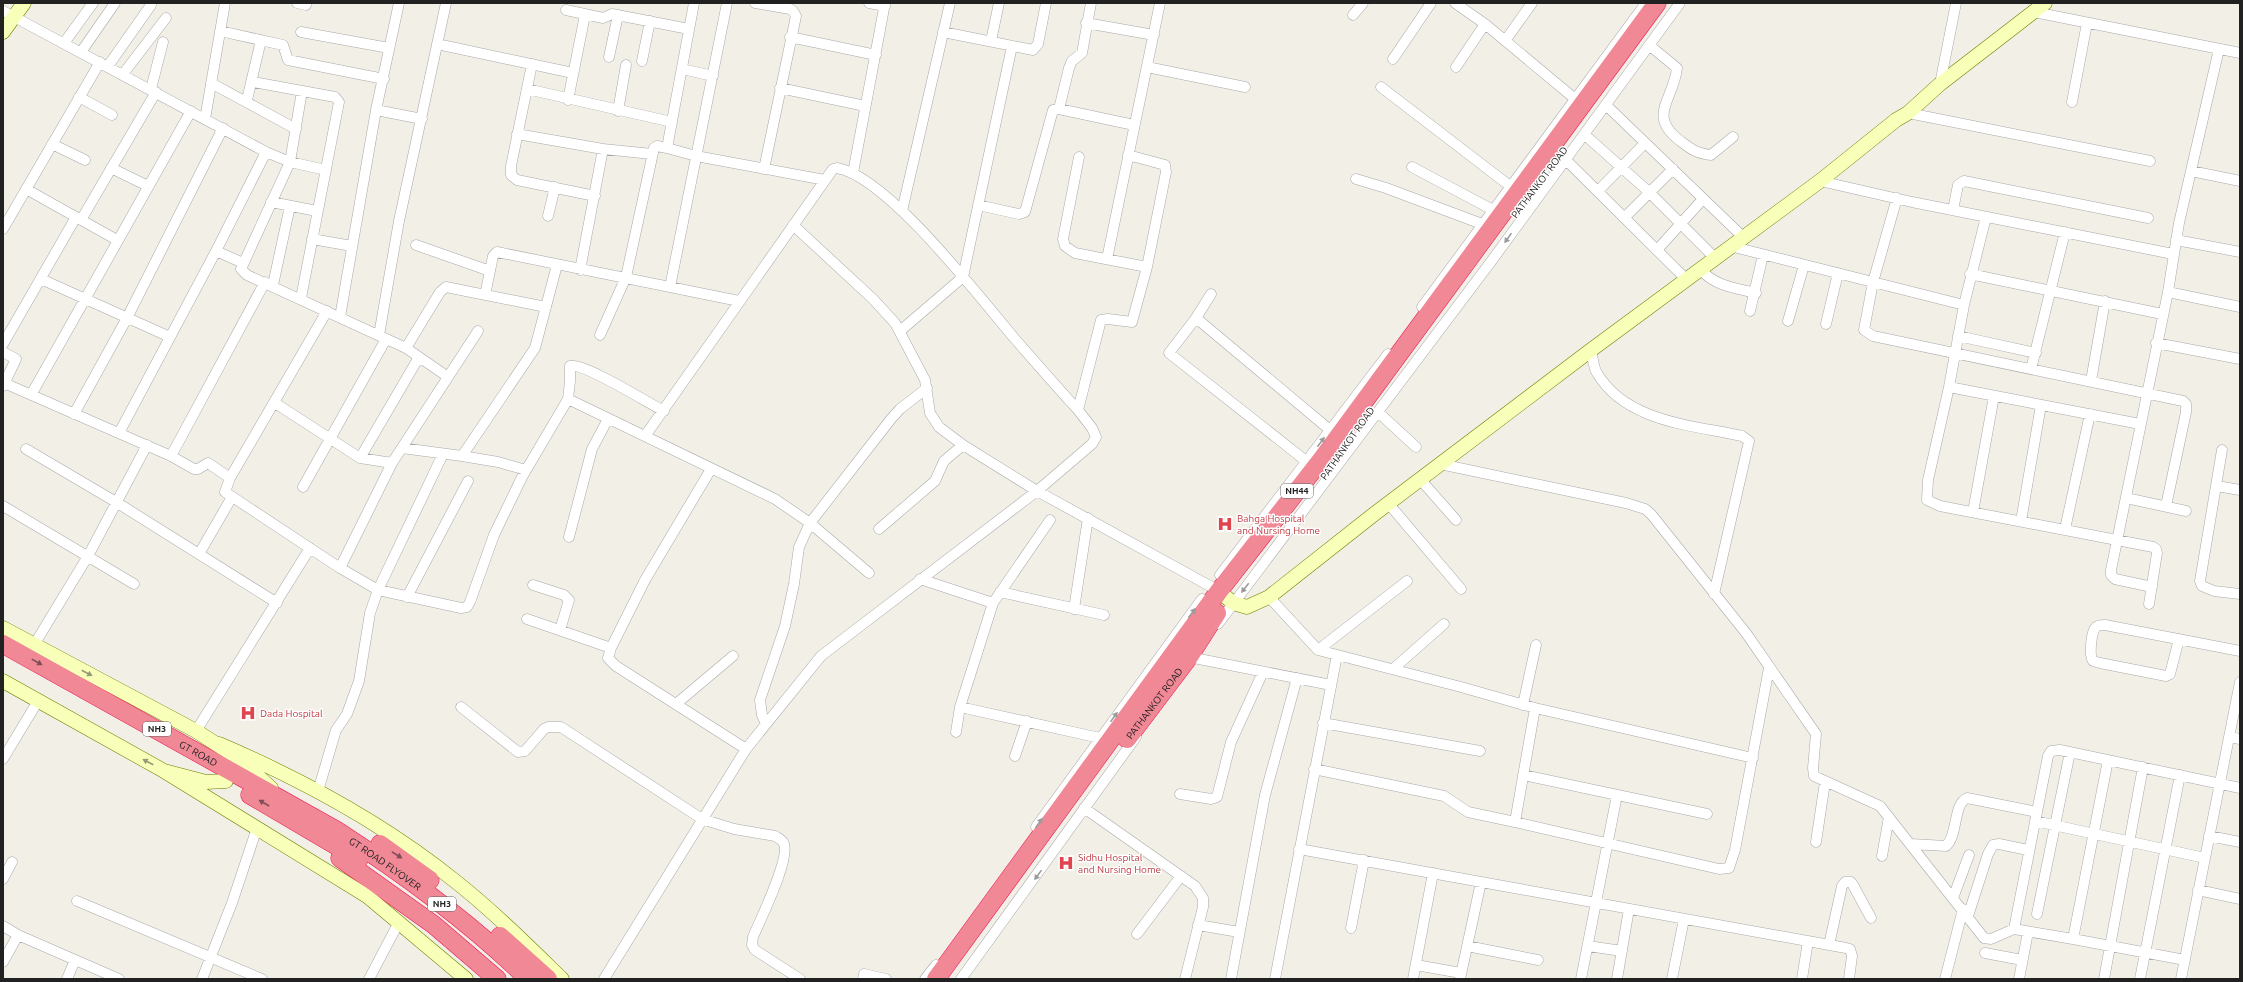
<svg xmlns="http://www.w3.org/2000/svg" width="2243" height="982" font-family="Ubuntu,sans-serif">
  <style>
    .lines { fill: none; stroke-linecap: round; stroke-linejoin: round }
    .street-casing { stroke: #a8a8a8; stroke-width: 11 }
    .secondary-casing { stroke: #6b8000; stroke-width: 15 }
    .highway-casing { stroke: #ed1755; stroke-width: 19 }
    .street { stroke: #fff; stroke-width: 10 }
    .secondary { stroke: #f7ffb8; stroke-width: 14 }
    .highway { stroke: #f08896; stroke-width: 18 }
    .oneway { fill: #9b9b9b }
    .oneway2 { fill: #7e4f56 }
    .oneway3 { fill: #979b74 }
    .labels { text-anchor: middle; stroke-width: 3; stroke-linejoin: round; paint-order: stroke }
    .shield { fill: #fff; stroke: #646464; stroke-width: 1 }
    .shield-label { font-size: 9px; font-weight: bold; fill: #212121 }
    .street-label { font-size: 10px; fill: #212121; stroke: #fff }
    .health-label { font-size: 10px; fill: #be3a42; stroke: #fff; text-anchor: start }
  </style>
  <rect width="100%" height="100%" fill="#f2efe7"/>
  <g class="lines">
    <defs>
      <path id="street" d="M297,3L306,5
        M755,3L790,9L793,11L796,16L764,169
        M869,3L885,6
        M1455,3L1485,24L1574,98
        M566,10L603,18L612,14L689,29
        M3,11L266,152L290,162L326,170
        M2034,12L2240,53
        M1353,15L1363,3
        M1086,23L1154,35
        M220,31L283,45L288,60L384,79
        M301,32L389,48
        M943,32L1033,50L1038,44L1046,3
        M790,37L876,55
        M991,41L999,3
        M1505,41L1532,3
        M64,43L93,3
        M437,44L573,73
        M1649,45L1677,68C1674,99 1647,115 1679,140C1691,149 1695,153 1711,155L1733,137
        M81,52L115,3
        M609,57L618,15
        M1393,59L1431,3
        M642,61L650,21
        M532,64L511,166V175L517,180L595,196
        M108,66L151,5
        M1147,67L1245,87
        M1456,67L1485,24
        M682,69L713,76
        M123,74L166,18
        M253,82L335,97L339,102L301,298
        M211,83L296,129
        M1940,84L1956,3
        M1381,87L1510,186
        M780,88L865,106
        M151,89L163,42
        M527,89L672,122
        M302,91L290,162L241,269L247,275L406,348L448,377
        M79,97L112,115
        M247,100L261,40
        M568,100L585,15
        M2072,102L2087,23
        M1606,105L1743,237
        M1059,109L1069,68L1072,61L1082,53L1091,3
        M376,110L422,119
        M618,111L626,65
        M1908,113L2150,161
        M205,119L225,3
        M517,134L603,149L652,154
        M1585,135L1649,192L1715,258
        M52,144L85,160
        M667,148L696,156L825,180
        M1079,157L1063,239L1065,246L1075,253L1147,267
        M1565,159L1686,279
        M1412,167L1493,210
        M111,168L148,186
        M2191,171L2240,181
        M853,173L885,3
        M1356,179L1386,188L1482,224
        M1820,181L1912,202L2173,254
        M26,189L117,240
        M1599,190L1645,143
        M1897,198L1873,282L1864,330L1873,336L2183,401L2186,404V412L2166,506
        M271,202L317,211
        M978,205L1019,214L1025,212L1053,110L1059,109L1134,125
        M1953,210L1958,185L1964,181L2148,218
        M902,211L950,3
        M548,216L555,187
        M1625,217L1673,169
        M1986,217L1964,305L1949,387L1928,480L1927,500L1940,506L2153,547L2156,549L2157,553L2149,604
        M81,220L156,92
        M793,225L873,299L895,323L925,380L930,413L939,427L963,445L1037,491L1219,591
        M3,229L100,62
        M312,239L352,246
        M2176,240L2240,252
        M416,245L490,271
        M1730,246L1964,305
        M1657,250L1703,199
        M216,251L243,263
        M1107,259L1160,3
        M1700,269C1715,286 1734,288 1756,293
        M580,270L603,149
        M1970,274L2162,314
        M41,279L170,337
        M273,285L290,206
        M670,287L727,3
        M2168,292L2240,307
        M1211,294L1196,318L1169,353L1306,461
        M485,295L493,256L497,252L739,301
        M1422,307L1646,3
        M327,311L230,478L225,492L340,568L378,590L461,608L467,607L470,602L494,535L522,477L568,399L775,499L810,523L869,573
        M1750,311L1763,255
        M340,317L376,110L399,3
        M1196,318L1330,430
        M1788,321L1804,265
        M1826,324L1838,273
        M900,331L963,277L1012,46
        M379,335L399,221L446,3
        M600,335L626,277L654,148L657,146L667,148L694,3
        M1958,336L2036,353
        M2156,343L2240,359
        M3,344L76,217
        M406,348L440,292L446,287L546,307
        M1591,350C1593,357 1593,367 1597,373C1626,422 1692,425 1742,436L1749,441L1714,594
        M3,352L16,359L3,386
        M2031,369L2065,232
        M2091,381L2105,301
        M4,383L171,456L194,469H198L208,463L230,478
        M1949,387L2140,424
        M31,395L191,111
        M568,399L570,381V366C583,362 648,403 664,411
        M275,403L360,458L392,463
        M1078,410L1101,320L1108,319L1132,322L1147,267L1166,172L1165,165L1128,155
        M1378,412L1416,447
        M74,414L127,318L223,128
        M119,433L216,251L266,152
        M402,448L462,456L535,348L557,265
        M26,449L116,502L277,603
        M2222,450L2200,581L2202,586L2214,591L2240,594
        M171,456L265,282
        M462,456L498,462L526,470
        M360,458L419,357
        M1440,464L1626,503L1645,509L1651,514L1746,633L1816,734L1813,768L1814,776L1880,806L1984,938L1991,939L2014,929L2048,756L2051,751L2060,750L2240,788
        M711,469L645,580L611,648L608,658L616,666L746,749
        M1420,479L1456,520
        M2217,486L2240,490
        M303,487L386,339
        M2126,498L2186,511
        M1388,503L1461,589
        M3,506L134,584
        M1973,512L1994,396
        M1050,520L993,603L960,707L1100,738
        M2021,521L2041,405
        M879,529L935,481L944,461L963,445
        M2065,529L2090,414
        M569,537L592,449L608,419
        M199,554L232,497
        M340,568L392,463L478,331
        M1220,575L1388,354
        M920,579L993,603
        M533,585L564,595L569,600L560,630
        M2152,587L2115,579L2111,575V570L2168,292L2179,223L2219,49
        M1000,592L1104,615
        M407,597L468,481
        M1269,597L1318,650L1461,687L1535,708L1753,758
        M1074,609L1088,518
        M527,619L611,648
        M1218,624L1490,263L1680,3
        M2179,639L2170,674L2166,676L2100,663L2093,661C2089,656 2091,631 2096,627C2098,625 2102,625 2105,625L2240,651
        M34,645L88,556L147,445
        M1318,650L1407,581
        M1189,657L1331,685
        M1393,669L1444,624
        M676,704L733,656
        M1523,705L1536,645
        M461,707L518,752L525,751L544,729L548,727H561L702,819L734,829L775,836C778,838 782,839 784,844C790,860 760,920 753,937L752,945L755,950L800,979
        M1535,708L1515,822L1719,869L1729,868L1735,850L1769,668
        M1323,723L1480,751
        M766,724L762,715L760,700L785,626L794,584L799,547L810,523L891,419L900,409L927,388
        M196,731L310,548
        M956,732L960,707
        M2229,737L2240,739
        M1015,756L1027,721
        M3,759L38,701
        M2108,760L2073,939L2185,960
        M1314,769L1444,796L1468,812L1515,822
        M1523,775L1707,814
        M318,791L336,730L347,714L359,681L370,613L378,590L443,454
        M1180,794L1211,799L1217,797L1231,742L1263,672
        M1084,808L1195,886L1203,898V907L1185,979
        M2035,821L2205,858
        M1036,827L1202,599
        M2209,836L2240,842
        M1816,842L1825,782
        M1911,844L1946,846C1958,836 1953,804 1967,798L2037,812
        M1299,849L1846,948L1850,949L1852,956L1849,979
        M1882,856L1889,817
        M3,879L12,862
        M2198,890L2240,899
        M1953,898L1969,855
        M77,901L262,979
        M2037,914L2070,752
        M1968,916L1988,854L1993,845L1999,844L2028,850
        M1198,925L1239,932
        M3,926L18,935L119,979
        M1351,928L1364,860
        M2014,929L2073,939
        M1137,934L1181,876
        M1829,945L1842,886L1845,882H1851L1853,885L1871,918
        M1467,946L1538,960
        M1588,946L1622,951
        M1985,953L2022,960
        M3,962L18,935
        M1416,965L1461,973
        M67,979L75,960
        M202,979L232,903L257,828
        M369,979L399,922
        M604,979L746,749L821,656L1037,491L1092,444L1096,437L1092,428L1078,410C1057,387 1036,363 1015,339C980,298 887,176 837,168L833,169L645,436
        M863,979L864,974L886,979
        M925,979L936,965
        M961,979L1136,737
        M1231,979L1265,795L1297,678
        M1275,979L1337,655
        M1413,979L1433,873
        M1460,979L1481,882
        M1581,979L1617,795
        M1617,979L1629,909
        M1672,979L1684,919
        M1802,979L1808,941
        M1945,979L1963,909
        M2019,979L2028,932
        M2104,979L2143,767
        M2140,979L2180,775
        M2181,979L2240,682"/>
      <path id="secondary" d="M3,32L24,3
        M1219,591L1233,603L1247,607L1269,597L1373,515L1591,350L1820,181L1896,120L1908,113L1940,84L2045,3
        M3,628L196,731L238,758L271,788
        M3,681L164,771L206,782L226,781
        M219,744C303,780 383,823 455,881C493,911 527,945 562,979
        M164,771L367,896L466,979"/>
      <g id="highway">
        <path id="s1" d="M3,644L336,830C404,874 470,922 528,979"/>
        <path id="s2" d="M1127,739L1189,657L1217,613"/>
        <path d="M250,795L359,859"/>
        <path d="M380,844L430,880"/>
        <path d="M340,858L434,925L497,979"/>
        <path d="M500,936L548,979"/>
        <path d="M936,979L1219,591L1321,460L1657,3"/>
      </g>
    </defs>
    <use href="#street" class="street-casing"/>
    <use href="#secondary" class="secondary-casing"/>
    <use href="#highway" class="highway-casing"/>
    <use href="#street" class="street"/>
    <use href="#secondary" class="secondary"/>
    <use href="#highway" class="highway"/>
  </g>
  <defs><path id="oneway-solid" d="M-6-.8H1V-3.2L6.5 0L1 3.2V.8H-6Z"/></defs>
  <g class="oneway">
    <use href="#oneway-solid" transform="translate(1508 238) rotate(125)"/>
    <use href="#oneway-solid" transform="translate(1321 442) rotate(-53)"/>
    <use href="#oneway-solid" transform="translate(1245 588) rotate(128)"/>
    <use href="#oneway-solid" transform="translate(1192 613) rotate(-53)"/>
    <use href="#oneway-solid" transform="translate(1114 717) rotate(-54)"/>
    <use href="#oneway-solid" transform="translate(1039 823) rotate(-54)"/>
    <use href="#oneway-solid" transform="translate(1038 875) rotate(126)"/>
  </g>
  <g class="oneway2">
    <use href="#oneway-solid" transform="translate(37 662) rotate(29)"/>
    <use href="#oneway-solid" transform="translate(264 803) rotate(-150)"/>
    <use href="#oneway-solid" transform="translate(397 855) rotate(32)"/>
  </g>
  <g class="oneway3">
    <use href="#oneway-solid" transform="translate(87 673) rotate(28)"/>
    <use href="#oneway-solid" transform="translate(148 762) rotate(-152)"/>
  </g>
  <defs>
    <symbol id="hospital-bare" viewBox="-9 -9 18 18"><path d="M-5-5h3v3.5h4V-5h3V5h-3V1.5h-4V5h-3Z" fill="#e0444e" stroke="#fff" stroke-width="2.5" paint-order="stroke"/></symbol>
  </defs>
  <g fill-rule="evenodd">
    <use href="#hospital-bare" x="1214" y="513" width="22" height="22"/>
    <use href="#hospital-bare" x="237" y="702" width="22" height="22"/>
    <use href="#hospital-bare" x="1055" y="852" width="22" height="22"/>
  </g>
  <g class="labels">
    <g class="shield">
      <rect x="1281" y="484" width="32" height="14" rx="3"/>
      <rect x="143" y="722" width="28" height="14" rx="3"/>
      <rect x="428" y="897" width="28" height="14" rx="3"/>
    </g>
    <g class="shield-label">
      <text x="1297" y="494">NH44</text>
      <text x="157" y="732">NH3</text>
      <text x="442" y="907">NH3</text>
    </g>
    <g class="street-label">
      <text transform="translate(1539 182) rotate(-53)" y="4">PATHANKOT ROAD</text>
      <text transform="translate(1347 443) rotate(-55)" y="4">PATHANKOT ROAD</text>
      <text dy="4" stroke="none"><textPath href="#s2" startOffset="45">PATHANKOT ROAD</textPath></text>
      <text dy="4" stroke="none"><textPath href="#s1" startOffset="224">GT ROAD</textPath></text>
      <text dy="4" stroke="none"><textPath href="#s1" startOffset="441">GT ROAD FLYOVER</textPath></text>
    </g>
    <g class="health-label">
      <text x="1237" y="522">Bahga Hospital<tspan x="1237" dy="12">and Nursing Home</tspan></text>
      <text x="260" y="717">Dada Hospital</text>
      <text x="1078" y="861">Sidhu Hospital<tspan x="1078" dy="12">and Nursing Home</tspan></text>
    </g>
  </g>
  <rect width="2243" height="982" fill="none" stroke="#212121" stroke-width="8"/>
</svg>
